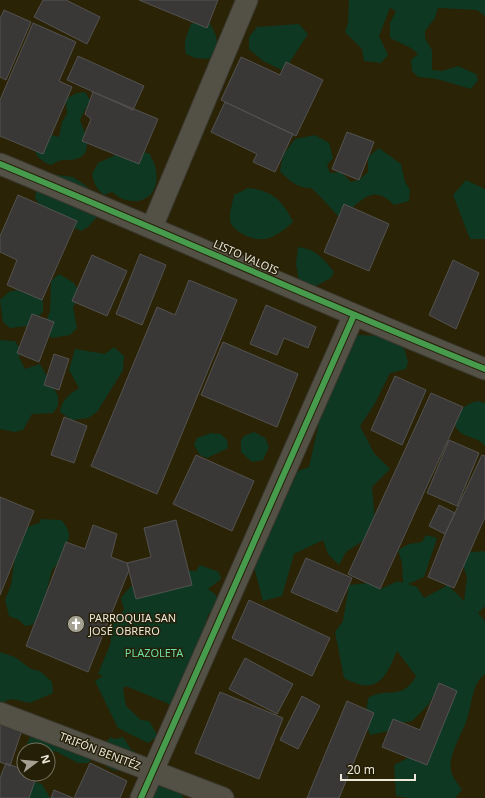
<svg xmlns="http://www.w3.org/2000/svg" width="485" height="798" font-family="'Noto Sans',sans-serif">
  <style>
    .built { fill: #2a2305; fill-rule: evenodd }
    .green { fill: #0e3822 }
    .building { fill: #3a3836; stroke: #535251 }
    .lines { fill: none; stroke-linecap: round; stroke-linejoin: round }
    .minor-casing { stroke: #3a382e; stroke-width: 23 }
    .minor { stroke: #535046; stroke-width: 21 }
    .cycleway-casing { stroke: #251f08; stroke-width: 8 }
    .cycleway { stroke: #469c4c; stroke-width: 6 }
    .labels { text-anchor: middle; stroke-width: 3; stroke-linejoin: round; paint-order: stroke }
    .street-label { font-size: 11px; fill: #ebe7d9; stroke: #251f08 }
    .poi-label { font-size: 11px; fill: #ebe7d9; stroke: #251f08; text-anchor: start }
    .park-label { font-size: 11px; fill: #6ddfa2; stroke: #251f08 }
  </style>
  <rect width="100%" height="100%" fill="#1f1b0e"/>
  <path class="built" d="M0,0H485V798H0ZM24,750H48V774H24Z"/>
  <path class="green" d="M349,0H485V16L477,10L438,8L435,18L425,31V38L432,50V70L442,71L458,66L476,74L478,80L471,89L437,79L418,77L412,71L411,60L418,54L411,48L390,38V23L396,11L390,8L379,36L388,55L381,63L364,61L362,49L345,32L348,23Z
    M199,22H209C218,37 221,44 209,59L195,58L186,54C183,42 187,35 191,24Z
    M299,24L308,34L284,71L263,61L249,49V37L257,27Z
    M85,92L90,100L80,120C84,131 94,151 79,158C69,162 62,157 51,165C36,159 35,154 33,139L45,133L59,137L62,122L67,114L66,99L77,93Z
    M315,135L329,143L333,158L327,165L330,173L341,172L351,182L359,180L368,172V157L379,148L401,164L405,182L410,190L409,201L394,205C370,180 360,206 339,217C329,207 322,197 311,188C299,189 288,180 280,171L283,155L295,139Z
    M124,151H140L150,154C151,158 153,160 154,163C162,185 151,206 126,200C121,199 116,195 112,192L104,195C96,189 94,183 92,174L98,163Z
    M49,174L73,177L85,185L93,192L101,212L88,227L81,231C64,223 44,214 35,198L36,190Z
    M466,180L485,189V239H470L453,195Z
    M248,188C272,190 283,201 293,222C276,237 263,246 241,233C236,230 230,226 230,219C229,212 233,202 234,195Z
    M298,247C316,249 324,259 334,272L331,278L314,287L299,282L296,264Z
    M59,274L74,283L80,293L78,300L73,307L77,328L70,335L51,338L46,322L50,311L51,281Z
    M39,287L43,299V312L27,326L10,328L3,322L0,300L9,292L16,290L23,292Z
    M358,335L386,336L404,348L408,362L406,369L390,373L374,405L360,426L374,453L390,469L372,487L376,532L346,552L339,565L328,554L323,540L294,554L282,596L263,601L247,541L270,531L298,471L309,467L320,418L322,366Z
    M0,340L15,341L19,347V357L25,369L40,364L58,396V406L53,413L32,414L23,430L15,432L0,429Z
    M114,347L124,356L123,370L97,412L88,418L72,420L60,412C62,400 68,395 79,388L69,370L75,349L105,354Z
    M478,401L485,403V446C477,435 460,439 455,425C461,411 461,405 478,401Z
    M254,432L265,438L269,447L263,460L252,462L241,452V440L244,436Z
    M211,433L221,434L227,440L228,448L207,458L200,455L194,445L197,438Z
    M41,519L61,520C65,524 69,529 69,536C68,544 58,565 52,570L40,616L32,625L25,626L19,620L9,616L5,600L11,585L15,557L28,527L39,523Z
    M426,535L437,538L424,577L408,584L417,587L424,598L448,585L464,601L467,577L459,554L483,551L485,552V606L478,613L485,621V674C471,684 472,707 466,722C461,736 448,755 451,771C452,777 459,785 462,790L455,798H408L396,796L394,765L421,751L444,698L435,693L428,705L412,721L402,723L389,731L370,735L365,721L368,698C387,686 402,702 416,676L397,651C385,679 377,696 344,678L335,632L343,621L349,585L368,583L381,589L398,581L403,583L402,563L398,550L409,544L422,542Z
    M200,565L219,572L221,579L208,589L215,594L221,603L214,612L208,614L205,626L203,685L198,693L176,707L126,686L123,689L126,706L141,720L149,721L158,736L148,743L118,728L95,681L103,676L98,674L111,642L110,634L113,622L124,610L121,598C126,592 132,584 139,580C156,572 178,569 196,571Z
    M0,652L15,657L31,669L40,671L52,682L53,693L30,703L12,699L0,703Z
    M31,735L95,756L88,763H78L55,751L48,753V750H29L27,744Z
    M111,737L114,739L123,737L132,751L134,750L137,761C121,775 114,774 98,759L103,745Z
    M35,782L42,784L50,798H17L27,783Z
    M182,782L183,798H135L159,784Z"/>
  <path class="building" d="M43,0H66L100,17L87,44L34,17Z
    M139,0H218L207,28Z
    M4,10L31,22L6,80L0,77V19Z
    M33,23L76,42L59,81L72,87L43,154L0,136V100Z
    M78,56L144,86L133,110L67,80Z
    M241,57L280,75L286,62L323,80L296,136L221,100Z
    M93,92L158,119L139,164L82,141L91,119L85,114Z
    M225,102L293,134L275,172L253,162L257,154L211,132Z
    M347,132L374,142L359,180L332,169Z
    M18,195L77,221L42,300L7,285L17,260L0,252V236Z
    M344,204L389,224L369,271L324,252Z
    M140,254L166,265L142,325L116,314Z
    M92,255L127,271L107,316L72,301Z
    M453,260L479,273L456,329L429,315Z
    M189,280L237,300L157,494L91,466L157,307L175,315Z
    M266,305L316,327L308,348L284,338L277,355L250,344Z
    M32,314L54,322L39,362L17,353Z
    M223,342L298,374L277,427L201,395Z
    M54,354L69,359L59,390L44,385Z
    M395,376L426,390L402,445L371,430Z
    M431,393L463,407L380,589L348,574Z
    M64,417L87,426L74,463L51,455Z
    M449,440L479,453L457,506L427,493Z
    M196,455L254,481L232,531L173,504Z
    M482,455L485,456V517L454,588L428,577L445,534Z
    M0,497L34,511L0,595Z
    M439,505L455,513L445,534L429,526Z
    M176,520L192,585L136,599L127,563L151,557L144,528Z
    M93,525L117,534L111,557L127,563L129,570L88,672L26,646L66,542L85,549Z
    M306,558L352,578L337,612L291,592Z
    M249,600L330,638L312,676L232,638Z
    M245,658L293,684L277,714L229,689Z
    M439,683L457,691L427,765L382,747L393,719L420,730Z
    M220,692L283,718L259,779L195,753Z
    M302,696L320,706L298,749L280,740Z
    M347,701L374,713L339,798H307Z
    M0,718L23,727L10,766L0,762Z
    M6,763L24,770V774L37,775L29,798H0V778Z
    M90,763L127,781L120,798H74Z
    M54,790L73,798H51Z"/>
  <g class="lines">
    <defs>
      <path id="minor" d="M0,164C162,231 322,303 485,369
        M152,227L247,0
        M0,713L223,798
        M141,798L354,315"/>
    </defs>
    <use href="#minor" class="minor-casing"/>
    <use href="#minor" class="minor"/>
    <defs>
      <path id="cycleway" d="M0,164C162,231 322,303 485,369
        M141,798L354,315"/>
    </defs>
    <use href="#cycleway" class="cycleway-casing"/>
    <use href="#cycleway" class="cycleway"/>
  </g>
  <defs>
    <symbol id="church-disc" viewBox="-11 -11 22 22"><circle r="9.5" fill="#a4a092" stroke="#251f08"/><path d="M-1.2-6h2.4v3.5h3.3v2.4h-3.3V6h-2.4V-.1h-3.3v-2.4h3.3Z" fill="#fff"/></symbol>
  </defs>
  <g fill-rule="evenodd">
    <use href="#church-disc" x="66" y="614" width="20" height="20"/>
  </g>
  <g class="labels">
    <g class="street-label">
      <text transform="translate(246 257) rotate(24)" y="4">LISTO VALOIS</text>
      <text transform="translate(100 751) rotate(21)" y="4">TRIFÓN BENITÉZ</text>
    </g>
    <g class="poi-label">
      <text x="89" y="622">PARROQUIA SAN<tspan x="89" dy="13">JOSÉ OBRERO</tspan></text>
    </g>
    <g class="park-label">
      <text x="154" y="657">PLAZOLETA</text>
    </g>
  </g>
  <g transform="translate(36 762) rotate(74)"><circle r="19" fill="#251f08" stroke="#746f5c"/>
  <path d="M0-3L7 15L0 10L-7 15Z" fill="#a4a092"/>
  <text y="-6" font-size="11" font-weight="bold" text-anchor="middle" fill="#ebe7d9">N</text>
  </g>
  <path d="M341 774v6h74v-6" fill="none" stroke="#ebe7d9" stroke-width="2"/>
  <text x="347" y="774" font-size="12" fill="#ebe7d9" stroke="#251f08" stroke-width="3" paint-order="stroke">20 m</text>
</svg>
